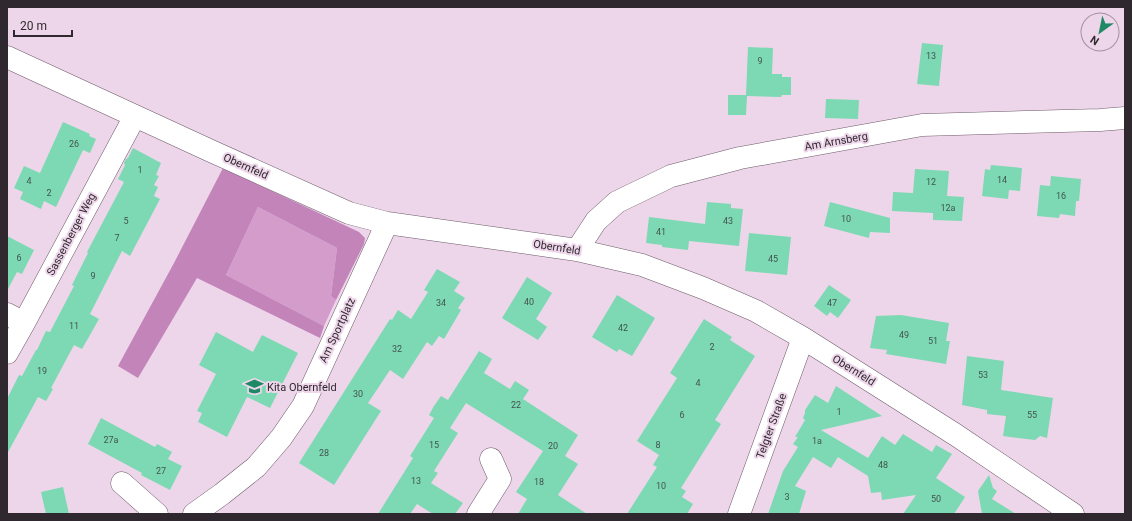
<svg xmlns="http://www.w3.org/2000/svg" width="1132" height="521" font-family="Roboto,sans-serif">
  <style>
    .green { fill: #d49ccb }
    .forest { fill: #c384ba }
    .building { fill: #7cd9b3 }
    .lines { fill: none; stroke-linecap: round; stroke-linejoin: round }
    .minor-casing { stroke: #6e5b6b; stroke-width: 23 }
    .minor { stroke: #fff; stroke-width: 22 }
    .labels { text-anchor: middle; stroke-width: 4; stroke-linejoin: round; paint-order: stroke }
    .number-label { font-size: 9px; fill: #435450 }
    .street-label { font-size: 11px; fill: #30282f; stroke: #edd6e9 }
    .poi-label { font-size: 11px; fill: #30282f; stroke: #edd6e9; text-anchor: start }
  </style>
  <rect width="100%" height="100%" fill="#edd6e9"/>
  <path class="green" d="M258,207L337,248L331,296L336,300L324,326L226,275Z"/>
  <path class="forest" d="M223,168L359,232L365,238L364,244L336,300L331,296L337,248L258,207L226,275L324,326L320,338L197,278L138,378L118,366L174,263Z"/>
  <path class="building" d="M922,43L943,45L939,86L917,84Z
    M748,47L773,48L772,74H782V77H791V95H782L781,97L747,96L746,115H728V95H746Z
    M826,99L859,100L858,119L825,118Z
    M63,122L90,134L89,136L96,139L90,153L83,150L56,207L44,201L41,209L20,199L23,192L14,188L24,166L40,173Z
    M133,148L161,163L156,175L159,176L154,185L158,187L154,196L160,199L130,256L122,251L90,314L99,319L82,349L74,345L51,388L53,389L46,401L38,397L7,454V399L19,375L22,376L36,350H37L46,331L50,332L74,286L72,285L88,253L87,252L124,182L118,179L125,165L124,163L126,159L128,158Z
    M991,165L1022,168L1020,191L1009,190L1008,199L982,196L985,169L990,170Z
    M915,169L949,171L947,196L964,197L962,221L933,220V213L892,211L893,192L913,193Z
    M1051,176L1081,179L1079,201H1076L1075,216L1060,214L1059,218L1037,216L1040,185L1050,186Z
    M707,202L731,204V208L743,209L739,246L689,241L688,250L662,247V245L646,243L649,217L705,224Z
    M830,202L890,218V233L870,232L869,238L824,226Z
    M749,233L791,237L787,275L745,271Z
    M7,236L34,250L22,274L17,272L7,291Z
    M437,269L460,282L454,291L465,298L458,308L461,310L444,339L439,336L432,346L427,342L403,379L390,370L368,403L381,411L334,485L299,463L390,319L392,320L398,310L411,319L428,292L424,290Z
    M527,277L552,293L536,319L547,327L538,340L502,318Z
    M829,285L851,300L838,318L830,312L827,316L814,306Z
    M617,295L655,318L632,356L619,349L617,352L592,337Z
    M901,315L949,323L946,341H950L946,364L886,354L887,350L870,348L876,316Z
    M704,319L732,337L730,340L755,356L715,420L721,424L681,488L686,491L682,497L693,504L687,514H627L657,467L653,465L659,455L637,441L677,378L670,373Z
    M216,332L253,352L262,335L298,353L270,408L247,397L227,437L198,422L202,413L197,411L216,374L199,365Z
    M479,351L492,359L484,373L510,389L515,381L529,390L523,399L578,435L565,456L578,464L558,495L587,514H518L527,499L516,492L543,451L466,403L450,428L458,433L434,471L438,473L431,483L463,503L455,514H433L417,504L410,514H378L413,458L410,456L434,418L429,415L434,406L441,396L448,400Z
    M967,356L1004,361L1001,390L1053,398L1047,438L1040,436L1035,440L1003,436L1006,416L987,414V410L962,405Z
    M836,386L882,416L821,430L868,458L882,436L895,445L903,434L932,452L936,445L952,454L936,478L965,497L954,514H903L916,495L882,500L881,492L871,493L868,476L838,457L831,468L813,457L795,486L806,491L799,514H768L783,471L798,447L793,444L798,437H795L805,420L803,418L805,413V410L815,395L828,403Z
    M101,418L155,447L157,444L172,452L168,459L182,466L170,490L141,475L142,473L88,444Z
    M989,475L993,488L997,491L992,499L1016,514H982L978,491Z
    M63,487L69,514H46L41,492Z"/>
  <g class="lines">
    <defs>
      <path id="minor" d="M7,57L211,151L349,213L387,223L577,250L642,265L703,288L756,311L803,338L956,435L1073,514
        M577,250L596,221L617,202L671,176L740,158L922,125L1100,120L1125,118
        M7,314L24,323
        M7,353L24,323L135,116
        M122,483L157,514
        M194,514L222,494L256,467L281,438L303,406L387,223
        M478,514L500,479L491,459
        M739,514L803,338"/>
    </defs>
    <use href="#minor" class="minor-casing"/>
    <use href="#minor" class="minor"/>
  </g>
  <defs>
    <symbol id="school-bare" viewBox="-9 -9 18 18"><path d="M0-5L7-2L0 1L-7-2ZM-4 1L0 2.5L4 1V4Q0 6-4 4Z" fill="#1f8966" stroke="#edd6e9" stroke-width="2.5" paint-order="stroke"/></symbol>
  </defs>
  <g fill-rule="evenodd">
    <use href="#school-bare" x="242" y="374" width="25" height="25"/>
  </g>
  <g class="labels">
    <g class="number-label">
      <text x="931" y="59">13</text>
      <text x="760" y="64">9</text>
      <text x="74" y="147">26</text>
      <text x="140" y="173">1</text>
      <text x="1002" y="183">14</text>
      <text x="29" y="184">4</text>
      <text x="931" y="185">12</text>
      <text x="49" y="196">2</text>
      <text x="1061" y="199">16</text>
      <text x="948" y="211">12a</text>
      <text x="846" y="222">10</text>
      <text x="126" y="224">5</text>
      <text x="728" y="224">43</text>
      <text x="661" y="235">41</text>
      <text x="117" y="241">7</text>
      <text x="19" y="261">6</text>
      <text x="773" y="262">45</text>
      <text x="93" y="279">9</text>
      <text x="529" y="305">40</text>
      <text x="441" y="306">34</text>
      <text x="832" y="306">47</text>
      <text x="74" y="329">11</text>
      <text x="623" y="331">42</text>
      <text x="904" y="338">49</text>
      <text x="933" y="344">51</text>
      <text x="712" y="350">2</text>
      <text x="397" y="352">32</text>
      <text x="42" y="374">19</text>
      <text x="983" y="378">53</text>
      <text x="698" y="386">4</text>
      <text x="358" y="397">30</text>
      <text x="516" y="408">22</text>
      <text x="839" y="415">1</text>
      <text x="682" y="418">6</text>
      <text x="1032" y="418">55</text>
      <text x="111" y="443">27a</text>
      <text x="817" y="444">1a</text>
      <text x="434" y="448">15</text>
      <text x="658" y="448">8</text>
      <text x="553" y="449">20</text>
      <text x="324" y="456">28</text>
      <text x="883" y="468">48</text>
      <text x="161" y="474">27</text>
      <text x="416" y="484">13</text>
      <text x="539" y="485">18</text>
      <text x="661" y="489">10</text>
      <text x="787" y="500">3</text>
      <text x="936" y="502">50</text>
    </g>
    <g class="street-label">
      <text transform="translate(836 141) rotate(-10)" y="4">Am Arnsberg</text>
      <text transform="translate(246 166) rotate(24)" y="4">Obernfeld</text>
      <text transform="translate(71 234) rotate(-62)" y="4">Sassenberger Weg</text>
      <text transform="translate(557 247) rotate(9)" y="4">Obernfeld</text>
      <text transform="translate(337 330) rotate(-65)" y="4">Am Sportplatz</text>
      <text transform="translate(854 370) rotate(32)" y="4">Obernfeld</text>
      <text transform="translate(771 426) rotate(-70)" y="4">Telgter Straße</text>
    </g>
    <g class="poi-label">
      <text x="267" y="391">Kita Obernfeld</text>
    </g>
  </g>
  <rect width="1132" height="521" fill="none" stroke="#30282f" stroke-width="16"/>
  <g transform="translate(1100 32) rotate(213)"><circle r="19" fill="#edd6e9" stroke="#a1909f"/>
  <path d="M0-3L7 15L0 10L-7 15Z" fill="#1f8966"/>
  <text y="-6" font-size="11" font-weight="bold" text-anchor="middle" fill="#30282f">N</text>
  </g>
  <path d="M14 30v6h58v-6" fill="none" stroke="#30282f" stroke-width="2"/>
  <text x="20" y="30" font-size="12" fill="#30282f" stroke="#edd6e9" stroke-width="3" paint-order="stroke">20 m</text>
</svg>
